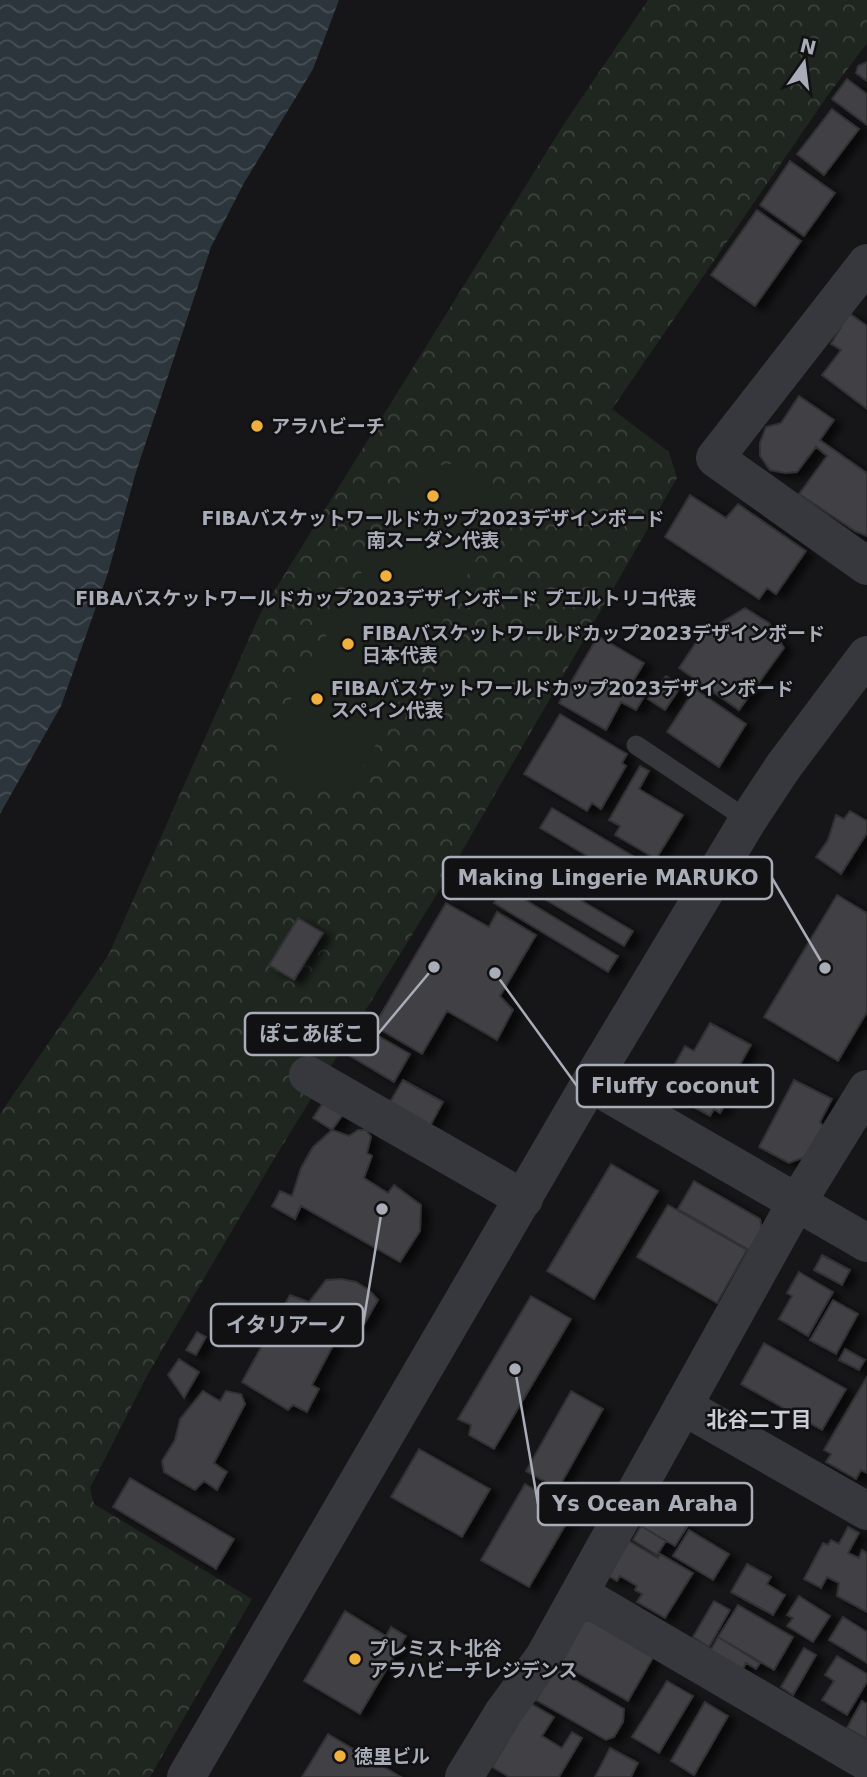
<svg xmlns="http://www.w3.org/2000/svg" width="867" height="1777" font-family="'DejaVu Sans','Noto Sans JP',sans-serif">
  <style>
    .forest { fill: url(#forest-crowns) }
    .pitch { fill: #1e261f }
    .water { fill: url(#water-waves) }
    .building { fill: #404145; stroke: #303034; stroke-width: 2; filter: url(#shadow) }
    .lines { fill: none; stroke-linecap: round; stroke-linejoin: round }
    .service { stroke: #37383d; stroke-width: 19 }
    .minor { stroke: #37383d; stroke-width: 38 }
    .tertiary { stroke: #37383d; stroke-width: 38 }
    .poi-dot { fill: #f2b134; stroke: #111113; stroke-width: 2.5 }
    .labels { text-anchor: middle; stroke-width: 5; stroke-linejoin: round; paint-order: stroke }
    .poi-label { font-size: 19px; font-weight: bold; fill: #a8adb8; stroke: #111113; text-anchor: start }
    .neighbourhood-label { font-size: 21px; font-weight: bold; fill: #c9ccd4; stroke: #111113 }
    .leader { fill: none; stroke: #a8adb8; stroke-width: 2.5 }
    .callout-dot { fill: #a8adb8; stroke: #111113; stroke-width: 2.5 }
    .callout { fill: #111113; stroke: #a8adb8; stroke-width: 2.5 }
    .callout-label { font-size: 21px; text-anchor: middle; font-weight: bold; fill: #a8adb8 }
  </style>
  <defs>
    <pattern id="forest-crowns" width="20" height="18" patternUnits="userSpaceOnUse" patternTransform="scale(1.75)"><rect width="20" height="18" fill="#1e261f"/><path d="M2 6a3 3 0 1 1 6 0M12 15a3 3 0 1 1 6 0" fill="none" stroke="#3c433d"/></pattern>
    <pattern id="water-waves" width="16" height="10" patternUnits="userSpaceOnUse" patternTransform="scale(1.75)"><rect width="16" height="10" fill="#2c353c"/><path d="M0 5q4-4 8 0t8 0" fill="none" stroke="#485056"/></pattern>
    <filter id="shadow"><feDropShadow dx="8" dy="4.5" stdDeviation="3.5" flood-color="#0009"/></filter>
  </defs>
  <rect width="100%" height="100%" fill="#161618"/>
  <path class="forest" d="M648,0H867V43L828,95L612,409L669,452L677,478L445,881L274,1159L148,1374L90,1488L94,1504L252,1599L150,1777H0V1114L109,954L260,614L564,124Z"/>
  <path class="pitch" d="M451,464L484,481L505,506L356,781L316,793L280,771L274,730L420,467Z"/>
  <path class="water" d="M0,0H339L313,69L244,183L211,247L136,472L108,573L61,706L0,814Z"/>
  <path class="building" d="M867,62V81L856,73L858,66Z
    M847,79L867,94V125L832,99Z
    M832,109L859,129L824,175L797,154Z
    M790,161L835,193L804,236L760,205Z
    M757,210L801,241L755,306L711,275Z
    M849,313L867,326V409L822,375L841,350L831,344Z
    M799,396L834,420L820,440L867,473V536L855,531L799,494L827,456L816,447L797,472L785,473L770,470L760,456V443L766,427L781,423Z
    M690,495L726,518L738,504L806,551L776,594L767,588L759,599L665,537Z
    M745,608L769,623L784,648L739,710L679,668L701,635Z
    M598,636L644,663L632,683L647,692L636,710L621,702L606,730L559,703Z
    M666,676L681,686L665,710L648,699Z
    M695,689L746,724L719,767L667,732Z
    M560,714L627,754L622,763L626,766L601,809L592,803L587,811L524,774Z
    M640,766L649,771L639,789L683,815L656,859L615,835L620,826L609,820Z
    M552,808L655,869L643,889L540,828Z
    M850,811L867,821V833L841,874L816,857L828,840L836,815L844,819Z
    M555,885L633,931L624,946L546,900Z
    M504,887L618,956L608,972L494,903Z
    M837,895L867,913V1012L838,1061L764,1017Z
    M446,903L489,927L497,912L536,935L500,996L513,1010L497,1040L447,1011L422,1054L374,1026Z
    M298,918L323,933L294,980L269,965Z
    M710,1023L751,1045L727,1088L733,1091L720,1113L714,1109L710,1116L661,1089L685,1046L694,1051Z
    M366,1029L410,1054L394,1082L350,1056Z
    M403,1080L443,1102L428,1130L387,1107Z
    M794,1080L832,1099L820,1122L823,1126L808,1156L789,1163L759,1147Z
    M324,1101L344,1113L332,1130L313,1118Z
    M332,1130L349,1136L358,1130H366L371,1137L367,1153L372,1156L364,1178L388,1193L394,1185L421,1205L420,1231L400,1262L301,1206L295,1219L272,1206L280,1191L292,1196L301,1168L313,1147Z
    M611,1164L658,1191L594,1299L547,1271Z
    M694,1181L760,1219L762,1228L749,1250L678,1209Z
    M668,1205L747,1250L717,1303L637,1257Z
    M822,1255L850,1270L842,1285L814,1270Z
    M799,1272L833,1292L808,1336L779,1319L792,1296L787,1293Z
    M341,1279L356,1282L369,1290L378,1300L362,1328L338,1317L329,1335L335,1342L312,1385L319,1389L307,1412L293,1405L288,1410L242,1382L290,1295L309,1302L326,1280Z
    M531,1296L571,1319L494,1449L469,1435L471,1425L458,1419Z
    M833,1300L858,1314L836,1354L810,1340Z
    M197,1332L206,1337L196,1355L186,1350Z
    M764,1343L846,1389L822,1430L741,1384Z
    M845,1349L865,1360L859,1370L839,1360Z
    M179,1359L199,1372L184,1398L168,1375Z
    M867,1377V1473L861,1470L856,1479L826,1462L831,1454L824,1450Z
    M203,1391L220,1401L226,1391L241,1394L245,1404L214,1463L227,1472L217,1490L204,1481L195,1490L164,1472L162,1461L175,1440L180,1419Z
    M571,1391L603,1409L558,1489L526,1471Z
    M419,1449L490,1489L462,1537L391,1497Z
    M130,1478L234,1539L216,1569L113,1507Z
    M525,1484L573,1512L529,1587L481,1560Z
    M645,1503L687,1527L675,1546L634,1522Z
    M641,1526L666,1541L657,1555L633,1540Z
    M848,1527L859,1533L848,1553L859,1558L862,1550L867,1553V1612L837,1596L839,1583L827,1577L821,1588L804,1579L823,1543L828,1545L831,1540L839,1544Z
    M689,1530L729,1554L713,1580L673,1556Z
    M619,1535L658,1558L660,1554L693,1573L665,1618L637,1602L642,1594L635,1590L637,1586L620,1576L617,1581L598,1570Z
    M747,1564L771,1577L767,1584L785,1595L773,1615L731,1592Z
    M799,1596L830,1616L813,1642L787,1626L793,1618L787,1615Z
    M714,1601L730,1610L709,1647L693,1637Z
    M738,1605L793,1637L774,1670L718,1637Z
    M345,1611L386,1636L391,1627L406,1636L360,1714L304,1681Z
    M843,1617L867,1632V1663L829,1640Z
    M589,1620L654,1656L628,1701L555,1660L576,1623Z
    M718,1637L760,1663L756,1669L746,1663L741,1672L709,1653Z
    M804,1648L816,1655L793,1695L781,1687Z
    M837,1656L867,1674V1682L847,1715L822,1700L834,1681L825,1675Z
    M555,1668L624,1709L623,1722L614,1737L606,1740L536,1700Z
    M667,1681L693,1696L659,1753L632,1737Z
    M862,1701L867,1704V1739L847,1728Z
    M705,1702L728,1716L694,1775L671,1761Z
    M530,1703L554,1717L542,1736L562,1748L572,1732L582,1738L559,1777H509L492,1767Z
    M328,1734L401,1777H302Z
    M610,1748L638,1763L631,1777H595Z"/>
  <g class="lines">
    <path class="service" d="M636,745L748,820"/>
    <path class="minor" d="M867,263L715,458L867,566
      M308,1075L524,1199
      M590,1083L867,1243
      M683,1406L867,1511
      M580,1594L867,1762
      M464,1777L503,1713L544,1657L787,1219L867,1089"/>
    <path class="tertiary" d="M186,1777L590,1083L748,820L783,767L867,655"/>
  </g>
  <g class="poi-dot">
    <circle cx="257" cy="426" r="7"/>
    <circle cx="433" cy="496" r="7"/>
    <circle cx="386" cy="576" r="7"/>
    <circle cx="348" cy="644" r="7"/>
    <circle cx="317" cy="699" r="7"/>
    <circle cx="355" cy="1659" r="7"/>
    <circle cx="340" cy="1756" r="7"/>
  </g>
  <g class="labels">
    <g class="poi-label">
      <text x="271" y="433">アラハビーチ</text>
      <text x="433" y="525" text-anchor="middle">FIBAバスケットワールドカップ2023デザインボード<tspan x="433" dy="22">南スーダン代表</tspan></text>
      <text x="386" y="605" text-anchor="middle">FIBAバスケットワールドカップ2023デザインボード プエルトリコ代表</text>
      <text x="362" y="640">FIBAバスケットワールドカップ2023デザインボード<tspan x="362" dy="22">日本代表</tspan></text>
      <text x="331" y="695">FIBAバスケットワールドカップ2023デザインボード<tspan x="331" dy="22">スペイン代表</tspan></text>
      <text x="369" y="1655">プレミスト北谷<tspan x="369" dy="22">アラハビーチレジデンス</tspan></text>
      <text x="354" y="1763">徳里ビル</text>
    </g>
    <g class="neighbourhood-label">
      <text x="759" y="1427">北谷二丁目</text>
    </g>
  </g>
  <path class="leader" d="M825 968L772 878M434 967L378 1034M495 973L577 1086M382 1209L363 1325M515 1369L538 1504"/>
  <g class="callout-dot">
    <circle cx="825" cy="968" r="7"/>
    <circle cx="434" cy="967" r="7"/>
    <circle cx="495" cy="973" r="7"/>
    <circle cx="382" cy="1209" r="7"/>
    <circle cx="515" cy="1369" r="7"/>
  </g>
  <g class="callout">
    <rect x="443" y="857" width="329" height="42" rx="7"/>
    <rect x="245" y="1013" width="133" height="42" rx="7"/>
    <rect x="577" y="1065" width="196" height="42" rx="7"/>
    <rect x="211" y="1304" width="152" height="42" rx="7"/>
    <rect x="538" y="1483" width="214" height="42" rx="7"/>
  </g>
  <g class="callout-label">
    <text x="608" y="885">Making Lingerie MARUKO</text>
    <text x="312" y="1041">ぽこあぽこ</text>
    <text x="675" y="1093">Fluffy coconut</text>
    <text x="287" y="1332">イタリアーノ</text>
    <text x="645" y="1511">Ys Ocean Araha</text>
  </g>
  <g transform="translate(804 63) rotate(14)" stroke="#111113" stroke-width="5" paint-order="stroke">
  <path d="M0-5L12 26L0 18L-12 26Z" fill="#a8adb8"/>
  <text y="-10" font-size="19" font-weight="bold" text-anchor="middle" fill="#a8adb8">N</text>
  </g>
</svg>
